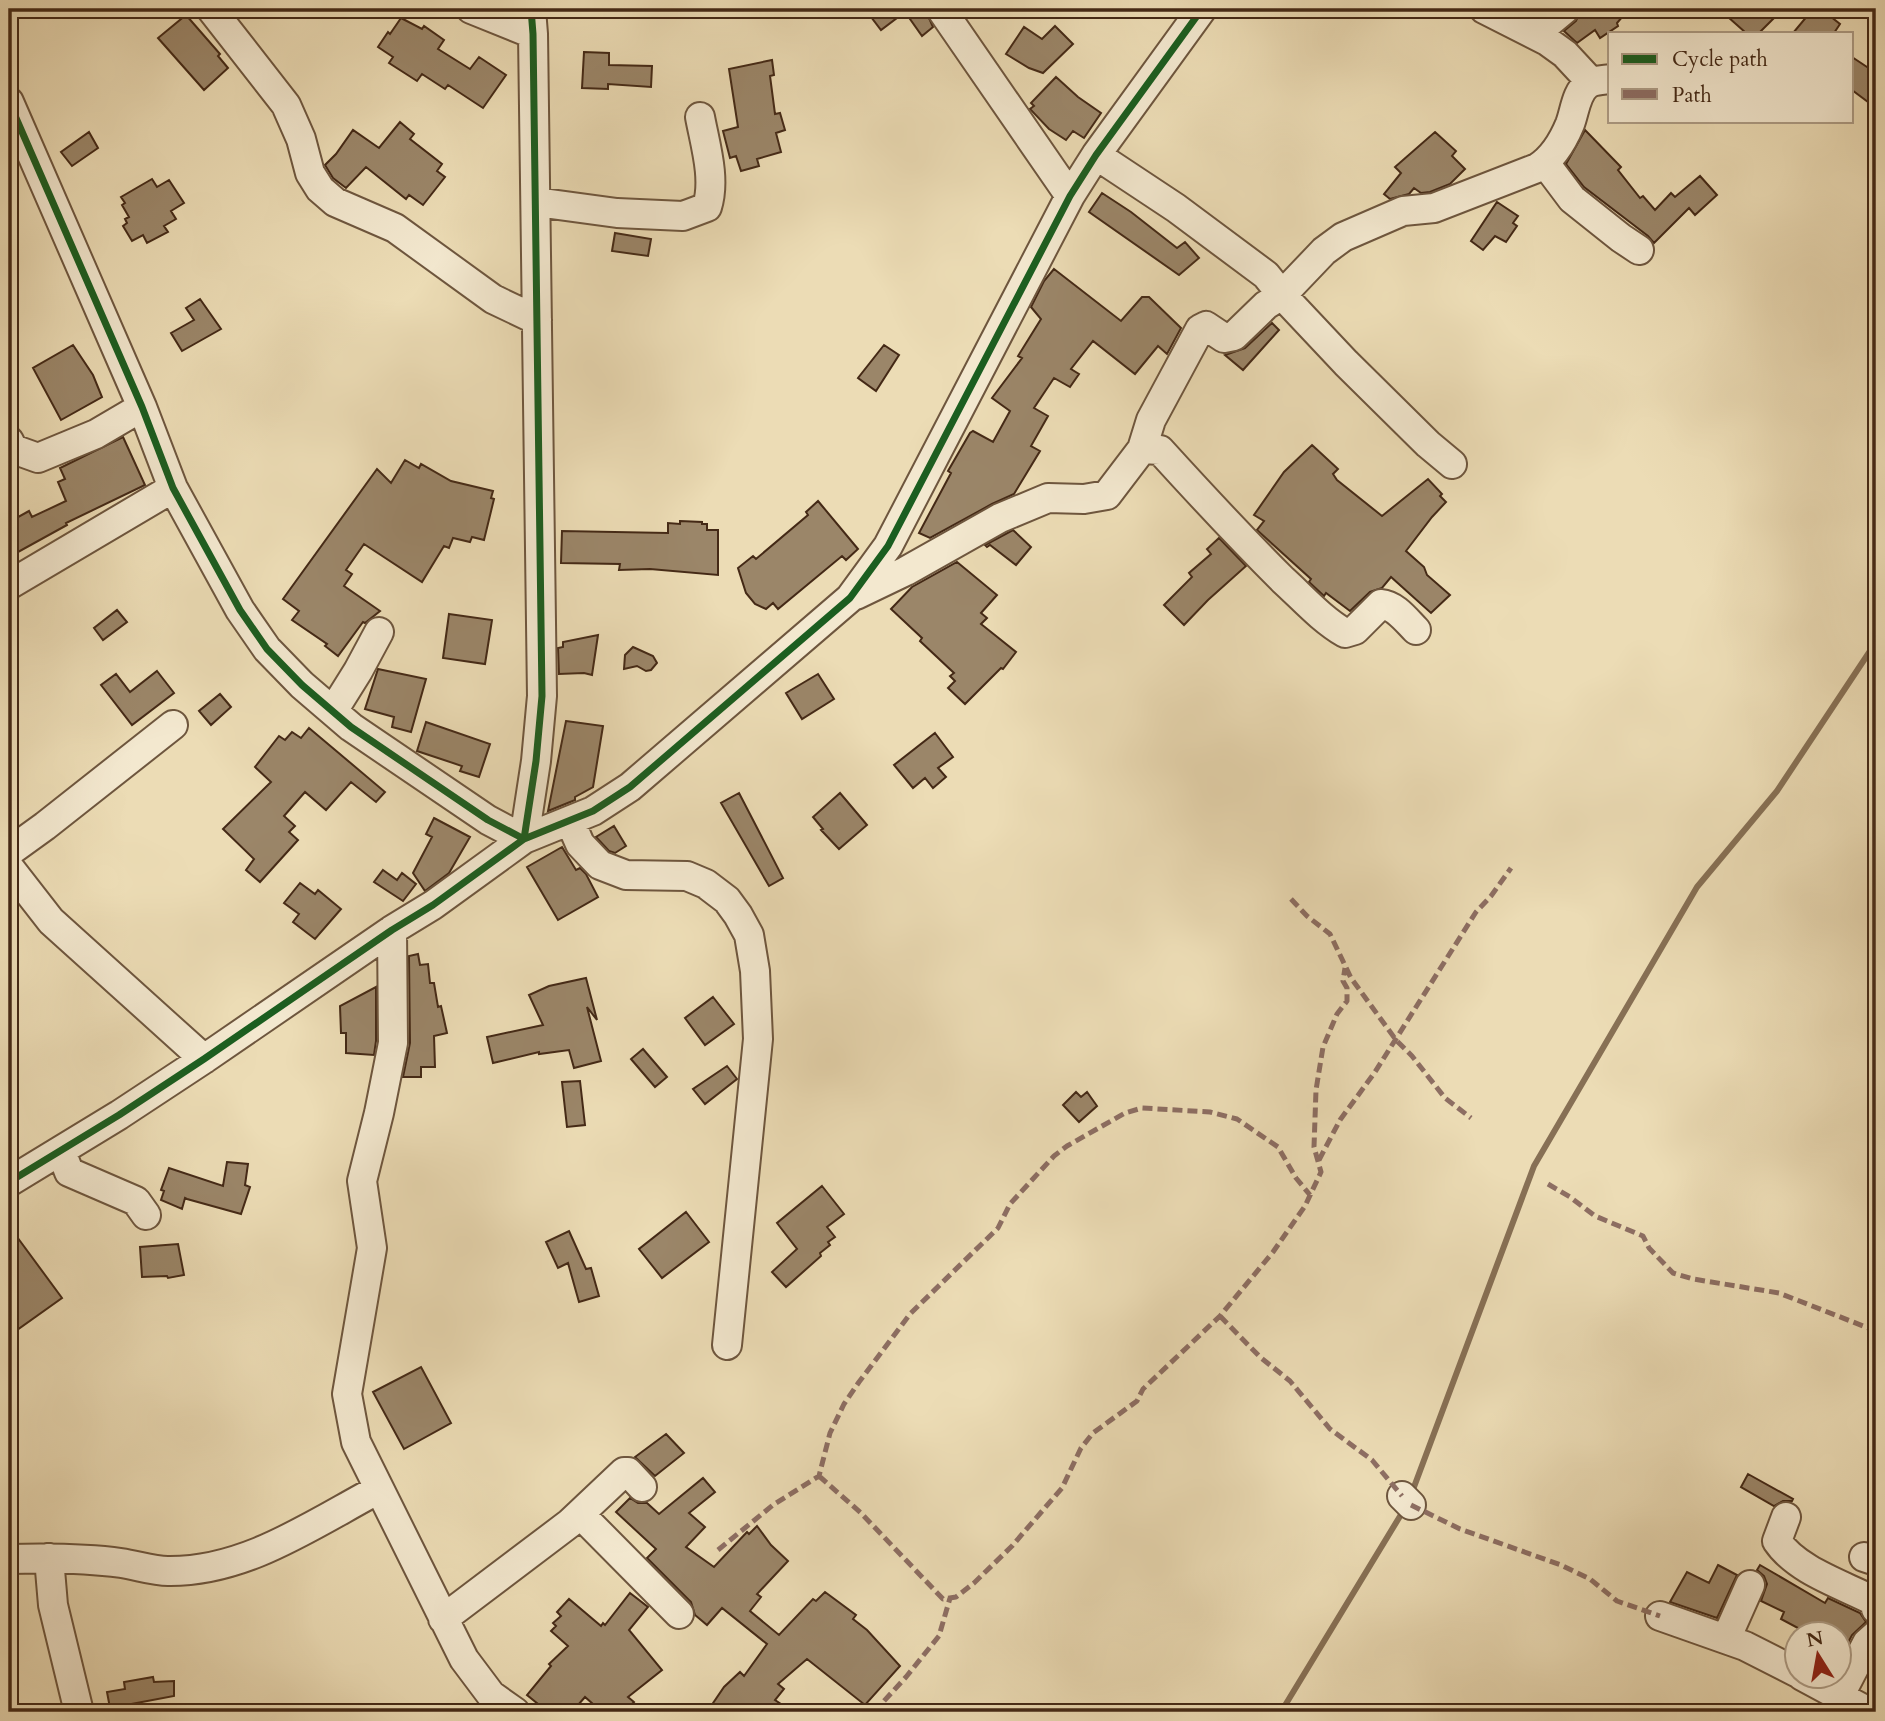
<svg xmlns="http://www.w3.org/2000/svg" width="1885" height="1721" font-family="Cardo,serif">
  <style>
    .lines { fill: none; stroke-linecap: round; stroke-linejoin: round }
    .stream { stroke: #877055; stroke-width: 6 }
    .building { fill: #9b8669; stroke: #442916; stroke-width: 2 }
    .minor-casing { stroke: #6e563e; stroke-width: 32 }
    .minor { stroke: #f3e8cf; stroke-width: 28 }
    .quiet { stroke: #8d6e63; stroke-width: 5; stroke-dasharray: 10 5; stroke-linecap: butt }
    .cycleway-casing { stroke: #f3e8cf; stroke-width: 11 }
    .cycleway { stroke: #1b5e20; stroke-width: 7 }
  </style>
  <rect width="100%" height="100%" fill="#ecdcb5"/>
  <filter id="stains"><feTurbulence type="fractalNoise" baseFrequency=".00286" numOctaves="4"/><feColorMatrix values="0 0 0 0 .2 0 0 0 0 .09 0 0 0 0 .02 0 0 0 .5 -.17"/></filter>
  <radialGradient id="worn" r=".72"><stop offset=".6" stop-color="#630" stop-opacity="0"/><stop offset="1" stop-color="#630" stop-opacity=".3"/></radialGradient>
  <g class="lines">
    <path class="stream" d="M1411,1495L1534,1166L1697,887L1777,791L1876,642
      M1281,1712L1405,1508"/>
  </g>
  <path class="building" d="M865,9H925L933,27L922,36L905,12L881,30Z
    M1581,9H1629L1617,23L1618,26L1600,38L1595,30L1577,43L1564,31L1576,21Z
    M1719,9H1783L1759,33H1746Z
    M1813,9H1821L1840,24L1834,33H1793Z
    M186,15L220,54L218,56L228,68L204,90L158,38Z
    M401,18L422,29L424,26L444,40L438,49L470,69L479,57L506,75L483,108L448,85L445,89L422,74L417,81L389,63L393,57L378,47L388,32L390,34Z
    M1055,26L1073,44L1043,73L1029,68L1006,54L1024,27L1042,39Z
    M584,52L609,53V65L652,66L651,87L608,84V89L582,88Z
    M1852,57L1876,73V108L1852,90Z
    M772,60L774,75L770,76L775,114L780,113L785,130L776,133L781,152L757,159L759,166L741,171L736,156L730,158L723,131L738,127L729,69Z
    M1056,77L1078,97L1101,113L1084,138L1073,131L1066,140L1049,129L1030,109L1034,106L1031,103Z
    M400,122L414,134L410,139L442,164L437,171L445,177L423,205L409,195L406,199L366,167L346,188L333,178L325,165L336,154L353,130L379,148Z
    M1585,130L1621,167L1618,170L1640,198L1643,196L1655,210L1671,193L1675,197L1700,176L1717,195L1695,215L1689,208L1654,243L1648,236L1584,187L1566,164Z
    M89,132L98,148L72,166L61,152Z
    M1435,132L1456,151L1452,156L1465,169L1450,184L1430,192L1421,193L1414,188L1409,194L1390,199L1384,194L1401,173L1395,167Z
    M152,179L157,187L169,180L184,203L171,211L176,219L164,226L168,232L147,243L143,235L132,241L123,226L127,223L125,219L129,217L122,205L125,203L121,197Z
    M1102,193L1131,212L1177,248L1185,242L1199,258L1179,275L1089,212Z
    M1497,202L1518,216L1513,223L1517,226L1506,242L1495,236L1483,250L1471,241Z
    M615,233L651,239L648,256L612,251Z
    M1054,269L1121,321L1142,297H1149L1181,328L1167,354L1158,346L1135,374L1093,341L1071,369L1079,374L1070,387L1054,378L1034,408L1048,416L1031,446L1040,451L1014,494L992,504L930,538L919,533L951,473L948,471L970,433L973,431L993,442L1010,411L992,398L1022,358L1018,356L1041,319L1031,307L1044,281Z
    M200,299L221,329L182,351L171,333L194,320L186,308Z
    M1272,323L1279,330L1243,370L1225,355L1245,348Z
    M73,345L93,375L102,397L61,420L33,368Z
    M884,345L899,355L876,391L858,378Z
    M123,437L145,485L66,523L67,525L9,557V522L29,511L32,517L66,501L58,482L65,479L60,468Z
    M1312,445L1338,469L1333,474L1337,480L1382,516L1428,479L1442,494L1440,496L1446,502L1432,517L1406,551L1424,567L1427,575L1450,595L1431,613L1391,577L1382,588L1370,592L1350,611L1326,593L1324,596L1309,582L1311,579L1257,530L1264,521L1254,515L1284,472Z
    M405,460L419,468L421,464L451,481L493,491L491,498L494,499L484,540L472,537L470,542L453,538L449,548L444,546L422,582L364,544L346,570L352,574L344,586L380,611L365,623L363,622L338,656L325,646L327,644L292,620L299,611L283,599L377,469L391,483Z
    M818,501L858,549L846,560L842,556L778,609L773,603L766,609L755,604L746,593L738,568L753,556L756,559L808,515L806,512Z
    M680,521L702,522V524H707V530H718V575L650,569L619,570L620,564L561,563L562,531L668,533V523L680,524Z
    M1013,530L1031,547L1016,565L990,545L987,547L985,545Z
    M1219,538L1246,566L1208,600L1184,625L1164,605L1192,577L1189,573L1211,554L1207,549Z
    M957,562L997,595L981,613L987,618L981,624L1016,652L1003,669L1001,668L965,704L948,688L955,681L950,676L954,673L920,641L922,638L891,609L912,587Z
    M117,610L127,622L103,640L94,628Z
    M449,614L492,620L485,664L443,658Z
    M598,635L592,675L584,673L559,674L558,648L563,647V642Z
    M633,647L653,656L657,663L651,670L646,671L637,666L624,669L625,655Z
    M378,669L426,679L411,732L392,727L394,717L365,709Z
    M157,671L174,693L132,725L101,685L116,674L130,692Z
    M818,674L834,699L802,719L786,693Z
    M220,694L231,707L211,725L199,711Z
    M566,721L603,726L593,787L575,797V800L548,811Z
    M426,722L490,744L479,777L460,771L462,766L417,751Z
    M309,728L385,792L376,802L351,782L326,810L305,792L284,816L295,826L289,832L298,840L260,882L246,870L254,859L223,829L271,782L255,767L279,736L285,740L292,732L301,738Z
    M935,733L953,757L938,768L946,777L933,788L925,778L913,788L894,765Z
    M739,793L783,878L769,886L721,803Z
    M840,793L867,825L839,849L821,830L823,829L813,817Z
    M434,818L470,837L449,873L425,891L413,873L432,837L426,834Z
    M614,826L626,846L615,853L609,851L596,837Z
    M562,847L576,870L580,868L586,874L598,897L558,920L527,867Z
    M383,870L397,880L402,873L416,884L403,901L374,882Z
    M300,883L315,894L318,890L341,909L315,939L293,922L299,914L284,903Z
    M418,954L420,965L428,964L430,983H434L438,1007L441,1006L447,1033L434,1036L435,1067H421V1077H403L410,1043L409,956Z
    M586,978L597,1020L587,1007L601,1061L574,1068L569,1050L539,1054V1052L493,1063L487,1037L543,1025L529,995L549,986Z
    M376,987V1041L374,1055L346,1053V1033H341L340,1006Z
    M713,997L734,1024L705,1045L685,1018Z
    M643,1049L667,1077L655,1087L631,1059Z
    M727,1066L737,1079L705,1104L693,1089Z
    M580,1081L585,1125L567,1127L562,1082Z
    M1076,1092L1081,1097L1087,1092L1097,1106L1079,1122L1063,1105Z
    M227,1162L248,1164L245,1185L250,1187L241,1214L187,1199L185,1198L182,1209L161,1200L164,1191L161,1190L169,1168L223,1186Z
    M822,1186L844,1214L827,1227L835,1237L828,1242L830,1245L820,1253L821,1256L786,1287L772,1272L797,1249L777,1223Z
    M686,1212L709,1242L662,1278L639,1249Z
    M9,1226L62,1298L17,1330L9,1318Z
    M569,1231L586,1269L591,1268L599,1296L579,1302L568,1263L558,1268L546,1242Z
    M178,1244L184,1275L168,1278L167,1276L142,1277L140,1247Z
    M421,1367L451,1423L404,1449L373,1392Z
    M666,1434L684,1453L655,1476L635,1457Z
    M1748,1474L1793,1499L1792,1501H1783L1774,1506L1741,1487Z
    M703,1478L715,1492L689,1513L705,1527L686,1547L714,1567L747,1532L749,1534L757,1526L771,1545L788,1561L757,1594L761,1597L750,1611L779,1635L813,1599L816,1601L825,1592L856,1615L853,1619L867,1630L900,1666L865,1705L807,1659L778,1684L784,1689L775,1700L793,1712H707L724,1687L740,1672L744,1676L767,1644L722,1608L707,1625L695,1615L691,1602L647,1558L656,1549L616,1512L630,1498L638,1503H647L659,1514Z
    M1718,1565L1737,1575L1717,1618L1670,1602L1687,1572L1709,1583Z
    M1760,1565L1825,1603L1828,1598L1860,1613L1866,1622L1852,1635L1839,1660V1634H1796L1798,1628L1781,1619L1784,1612L1761,1601L1767,1584L1764,1576L1757,1570Z
    M630,1593L648,1607L629,1630L662,1670L628,1697L634,1702L625,1712H602L585,1697L572,1712H548L527,1695L551,1666L549,1664L568,1646L551,1631L556,1626L553,1623L561,1616L557,1612L569,1599L601,1626L603,1623L605,1625Z
    M153,1677L154,1682L174,1681V1696L110,1708L107,1692L125,1689L124,1682Z"/>
  <g class="lines">
    <defs>
      <path id="minor" d="M211,9L286,105L301,139L310,173L320,189L335,202L395,228L493,299L537,320
        M471,9L533,34
        M941,9L1070,196
        M1484,9L1547,41L1565,54L1591,82
        M1535,34L1565,9
        M9,102L142,407L173,488L240,610L267,649L302,685L351,727L488,820L524,839L593,811L630,787L850,598L888,546L1070,196L1096,155L1202,9
        M1096,155L1176,208L1266,275L1282,295L1346,363L1428,444L1452,464
        M1545,163L1572,199L1621,238L1639,250
        M536,202L617,213L683,216L707,207C716,179 705,144 700,117
        M9,441L13,449L38,458L96,434L142,407
        M1142,449L1151,420L1200,329L1206,326L1224,338L1234,336L1266,305L1282,295L1324,251L1343,237L1403,211L1434,208L1537,168C1553,158 1563,141 1570,124C1575,111 1576,92 1588,84C1594,80 1603,80 1610,79
        M9,585L173,488
        M856,595L906,571L1000,518L1048,498L1084,499L1107,495L1142,449L1160,450C1200,494 1241,538 1283,580C1303,598 1321,619 1345,633L1355,630L1381,604C1395,605 1406,620 1416,630
        M333,711L358,671L379,632
        M570,821L580,844L600,865L626,875L687,876L706,884L727,900L738,915L749,935L755,971L758,1039L727,1345
        M9,852L45,826L173,725
        M9,867L51,921L204,1059
        M392,930L393,1043L379,1113L362,1181L372,1248L347,1394L356,1442L464,1659L491,1695L515,1712
        M61,1151L69,1172L136,1201L146,1215
        M9,1182L119,1115L204,1059L392,930L433,905L524,839L536,761L542,696L533,34L531,9
        M1402,1496L1411,1505
        M580,1514L679,1614
        M1786,1517L1777,1541C1797,1571 1844,1585 1876,1602V1609
        M1864,1557L1876,1561
        M49,1558L53,1605L79,1712
        M9,1559C46,1558 84,1558 121,1563C136,1565 153,1571 168,1571C246,1572 313,1524 379,1489
        M1660,1616L1745,1646L1798,1673
        M443,1619L570,1523L624,1472H628L642,1487
        M1731,1641L1730,1630L1750,1585
        M1802,1676L1869,1712
        M1840,1695L1867,1643L1876,1635"/>
    </defs>
    <use href="#minor" class="minor-casing"/>
    <use href="#minor" class="minor"/>
    <path class="quiet" d="M1291,899L1307,916L1330,934L1351,978L1396,1040L1412,1056L1445,1098L1471,1118
      M1319,1160L1340,1120L1375,1072L1476,912L1491,896L1511,868
      M1548,1184L1570,1197L1595,1216L1643,1236L1649,1248L1673,1273L1693,1279L1779,1293L1876,1331
      M1220,1316L1260,1357L1290,1381L1330,1429L1372,1460L1402,1496
      M819,1476L861,1513L943,1599L956,1597L974,1583L1012,1546L1062,1488L1081,1448L1093,1433L1137,1401L1143,1389L1220,1316L1273,1252L1305,1206L1321,1172L1314,1147L1316,1090L1323,1047L1337,1014L1347,1001V988L1343,981L1345,968
      M1411,1505L1460,1529L1561,1565L1590,1579L1617,1601L1660,1616
      M718,1550L773,1505L819,1476L830,1433L844,1404L859,1382L910,1314L998,1228L1010,1204L1054,1156L1067,1146L1125,1113L1142,1108L1210,1112L1237,1119L1278,1147L1296,1178L1310,1195
      M874,1712L906,1677L939,1636L950,1598"/>
    <defs>
      <path id="cycleway" d="M9,102L142,407L173,488L240,610L267,649L302,685L351,727L488,820L524,839L593,811L630,787L850,598L888,546L1070,196L1096,155L1202,9
        M9,1182L119,1115L204,1059L392,930L433,905L524,839L536,761L542,696L533,34L531,9"/>
    </defs>
    <use href="#cycleway" class="cycleway-casing"/>
    <use href="#cycleway" class="cycleway"/>
  </g>
  <rect width="1885" height="1721" fill="none" stroke="#ecdcb5" stroke-width="35"/>
  <rect x="10" y="10" width="1864" height="1700" fill="none" stroke="#442916" stroke-width="3.5"/>
  <rect x="18" y="18" width="1850" height="1686" fill="none" stroke="#442916" stroke-width="2"/>
  <rect x="1608" y="32" width="245" height="91" fill="#f3e8cf" stroke="#ad9c85" stroke-width="2"/>
  <rect x="1622" y="54" width="35" height="10" fill="#1b5e20" stroke="#ad9c85" stroke-width="2"/>
  <text x="1672" y="66" font-size="21" fill="#442916">Cycle path</text>
  <rect x="1622" y="89" width="35" height="10" fill="#8d6e63" stroke="#ad9c85" stroke-width="2"/>
  <text x="1672" y="102" font-size="21" fill="#442916">Path</text>
  <g transform="translate(1818 1655) rotate(349)"><circle r="33" fill="#f3e8cf" stroke="#ad9c85" stroke-width="2"/>
  <path d="M0-5L12 26L0 18L-12 26Z" fill="#8f2418"/>
  <text y="-10" font-size="19" font-weight="bold" text-anchor="middle" fill="#442916">N</text>
  </g>
  <rect width="100%" height="100%" filter="url(#stains)"/>
  <rect width="100%" height="100%" fill="url(#worn)"/>
</svg>
